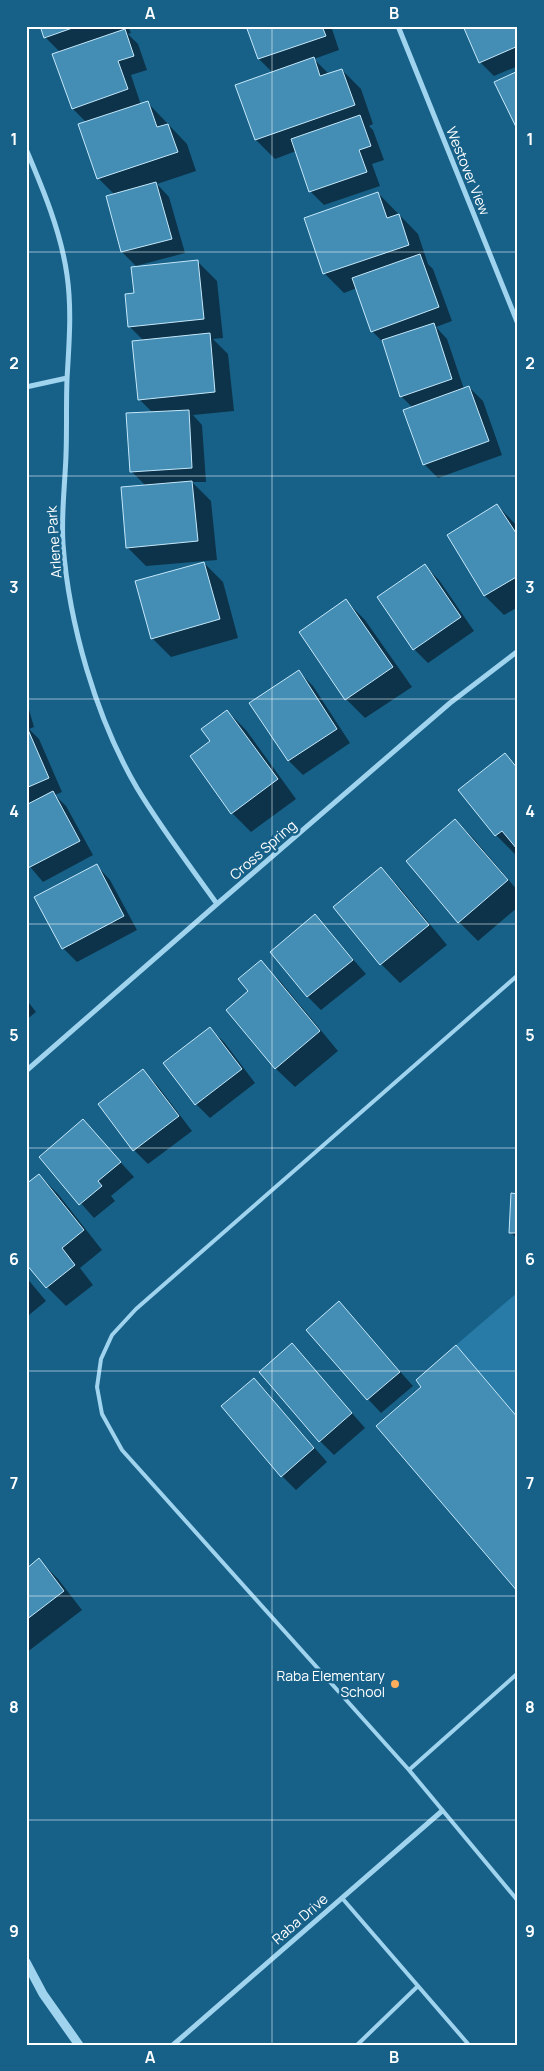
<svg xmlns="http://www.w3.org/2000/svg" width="544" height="2071" font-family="Manrope,sans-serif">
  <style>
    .green { fill: #277ba6 }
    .shadow { fill: #0007 }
    .building { fill: #448db4; stroke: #c5e8fa }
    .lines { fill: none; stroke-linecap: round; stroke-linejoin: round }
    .service { stroke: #a0d3ee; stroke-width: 4 }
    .minor { stroke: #a0d3ee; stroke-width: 5 }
    .tertiary { stroke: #a0d3ee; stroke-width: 9 }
    .grid { fill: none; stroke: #fff; stroke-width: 1; stroke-opacity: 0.55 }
    .poi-dot { fill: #ffae5c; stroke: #176189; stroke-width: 2 }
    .labels { text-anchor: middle; stroke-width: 5; stroke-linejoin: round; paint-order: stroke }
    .street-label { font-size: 14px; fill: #fff; stroke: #176189 }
    .poi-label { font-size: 14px; fill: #fff; stroke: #176189; text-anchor: end }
    .neatline { fill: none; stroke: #fff; stroke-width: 2 }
    .grid-label { font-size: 16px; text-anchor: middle; font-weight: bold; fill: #fff }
  </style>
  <rect width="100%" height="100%" fill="#176189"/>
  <path class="green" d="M518,1292V1418L456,1345Z"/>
  <path class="shadow" d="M41,26H128L131,33L128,34L138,44L147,70L131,75L141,105L148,103L187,144L196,171L157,184L169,197L185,253L136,266L122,252L107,196L114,194L98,178L87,123L73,109L60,52L45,37Z
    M248,26H331L339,50L314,59L329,74L342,70L361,89L373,124L369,126L373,130L384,160L372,164L380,186L324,205L310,191L296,151L275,159L256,140L273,73L259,59Z
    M518,26V66L494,76L480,62Z
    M378,193L418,234L428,264L433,269L452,321L436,327L447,339L464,389L469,387L483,401L502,455L438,478L424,464L413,408L401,396L384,343L373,332L357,288L344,293L324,273Z
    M198,262L217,281L223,338L213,339L228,354L234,411L193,415L202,425L206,482H192L211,501L217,560L146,566L127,547L146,486L131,471L153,413L139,399L144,341L130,327L136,294Z
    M497,505L518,527V607L504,615L485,596L448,535Z
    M204,563L223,582L238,638L171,657L152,638Z
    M425,566L439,580L474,631L428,663L414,649Z
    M346,601L365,620L412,687L365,718L346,699L301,632Z
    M299,672L313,686L350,743L303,775L289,761L251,703Z
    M26,699L34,727L29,729L39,739L62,792L55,795L66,806L93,855L43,882L26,862Z
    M227,711L246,730L296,799L251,832L232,813Z
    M505,754L518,767V852L515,854L496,835L460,790Z
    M455,820L474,839L518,891V907L478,941L459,922Z
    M97,866L110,880L137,930L77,962L63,948Z
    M381,868L400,888L447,945L400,983L381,964L334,907Z
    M315,916L366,974L321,1010L308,997L272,952Z
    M260,962L280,981L338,1051L295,1087L275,1068L250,992Z
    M26,999L36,1012L26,1020Z
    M210,1029L224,1042L255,1083L210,1118L196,1104L165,1063Z
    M143,1071L157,1085L192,1131L148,1164L134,1150Z
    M83,1121L134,1177L111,1196L115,1201L94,1218L40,1157Z
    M39,1175L58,1194L102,1250L80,1268L93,1285L66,1306L47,1287Z
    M518,1195V1239L510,1232Z
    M26,1277L46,1301L29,1315L26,1312Z
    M339,1303L413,1386L381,1413L368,1399Z
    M292,1345L365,1428L334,1455L320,1441Z
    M254,1379L327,1462L296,1490L282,1476Z
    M39,1560L58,1579L82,1610L26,1653V1567L28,1569Z"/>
  <path class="building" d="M40,26H78L44,38Z
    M246,26H322L326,36L258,59Z
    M463,26H518V46L479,63Z
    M125,29L134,56L118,61L128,89L72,109L52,54Z
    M314,57L320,76L342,69L355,105L255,140L235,85Z
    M518,71V131L494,82Z
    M148,101L157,127L168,124L178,152L97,179L78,124Z
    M360,115L371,146L359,150L367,172L309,192L291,139Z
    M156,182L172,239L121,252L106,196Z
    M378,192L387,218L399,214L409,245L323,274L304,218Z
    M420,254L439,307L371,332L352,278Z
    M198,260L204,319L128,327L125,294L134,293L131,267Z
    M434,323L452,379L400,397L382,340Z
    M210,333L215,392L138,400L132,341Z
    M469,386L489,441L423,465L403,410Z
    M189,410L192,468L130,472L126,413Z
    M192,481L198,541L126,548L121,487Z
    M497,504L518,536V576L484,596L447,535Z
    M204,562L220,619L151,639L135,581Z
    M425,564L461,617L413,650L377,597Z
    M346,599L393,667L345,700L299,632Z
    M299,670L337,729L288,761L249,703Z
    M227,710L278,779L231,814L190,756L210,741L201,729Z
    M26,725L49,778L26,788Z
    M505,753L518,769L517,849L502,831L495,836L458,790Z
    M53,791L80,841L28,868L26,865V805Z
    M455,819L508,880L458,923L406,861Z
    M97,864L124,916L62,949L34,897Z
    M381,867L429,925L380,965L333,907Z
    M315,914L353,960L307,997L270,952Z
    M261,960L320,1031L275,1069L226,1010L248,991L238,979Z
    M210,1027L242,1069L195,1105L163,1063Z
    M143,1069L179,1116L133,1151L98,1104Z
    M83,1119L121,1162L98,1181L102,1186L79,1205L39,1157Z
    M39,1174L84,1230L62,1248L75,1265L46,1288L26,1264V1184Z
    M511,1193L518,1194V1233H509Z
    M339,1301L400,1372L367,1400L306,1330Z
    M292,1343L352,1413L319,1442L259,1372Z
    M456,1345L518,1418V1592L376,1426L421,1387L416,1380Z
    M254,1378L314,1448L281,1477L221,1406Z
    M39,1558L64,1591L26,1620V1569Z"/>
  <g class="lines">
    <path class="service" d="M518,975L136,1309L112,1335L101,1359L97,1387L102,1414L122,1450L409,1770L518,1901
      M409,1770L518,1673
      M342,1898L469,2045
      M357,2045L418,1986"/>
    <path class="minor" d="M398,26L518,324
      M26,149C43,189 61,232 67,275C72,310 69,344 67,379C66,405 67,430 66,455C65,485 61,514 63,544C69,624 96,718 137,788C161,828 190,866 217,904
      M26,387L67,378
      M26,1071L217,904L450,703L518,651
      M173,2045L442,1811"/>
    <path class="tertiary" d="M26,1962L43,1994L79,2045"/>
  </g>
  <path class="grid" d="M272,26V2045M26,252H518M26,476H518M26,699H518M26,924H518M26,1148H518M26,1371H518M26,1596H518M26,1820H518"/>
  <circle class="poi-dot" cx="395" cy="1684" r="5"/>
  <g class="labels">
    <g class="street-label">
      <text transform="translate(468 171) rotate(68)" y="5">Westover View</text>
      <text transform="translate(54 542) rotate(-94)" y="5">Arlene Park</text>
      <text transform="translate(263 850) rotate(-41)" y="5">Cross Spring</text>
      <text transform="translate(300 1919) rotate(-41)" y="5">Raba Drive</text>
    </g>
    <g class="poi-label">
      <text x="385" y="1681">Raba Elementary<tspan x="385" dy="16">School</tspan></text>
    </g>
  </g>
  <rect width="544" height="2071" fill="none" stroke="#176189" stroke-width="55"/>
  <rect x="28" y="28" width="488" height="2016" class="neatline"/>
  <g class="grid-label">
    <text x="150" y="19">A</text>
    <text x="394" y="19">B</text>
    <text x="14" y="145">1</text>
    <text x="530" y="145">1</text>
    <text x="14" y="369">2</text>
    <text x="530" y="369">2</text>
    <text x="14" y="593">3</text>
    <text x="530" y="593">3</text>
    <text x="14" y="817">4</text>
    <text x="530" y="817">4</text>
    <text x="14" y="1041">5</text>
    <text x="530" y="1041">5</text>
    <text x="14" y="1265">6</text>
    <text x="530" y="1265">6</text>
    <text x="14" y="1489">7</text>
    <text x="530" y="1489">7</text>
    <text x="14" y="1713">8</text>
    <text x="530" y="1713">8</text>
    <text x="14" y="1937">9</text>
    <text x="530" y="1937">9</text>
    <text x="150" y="2063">A</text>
    <text x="394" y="2063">B</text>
  </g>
</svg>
